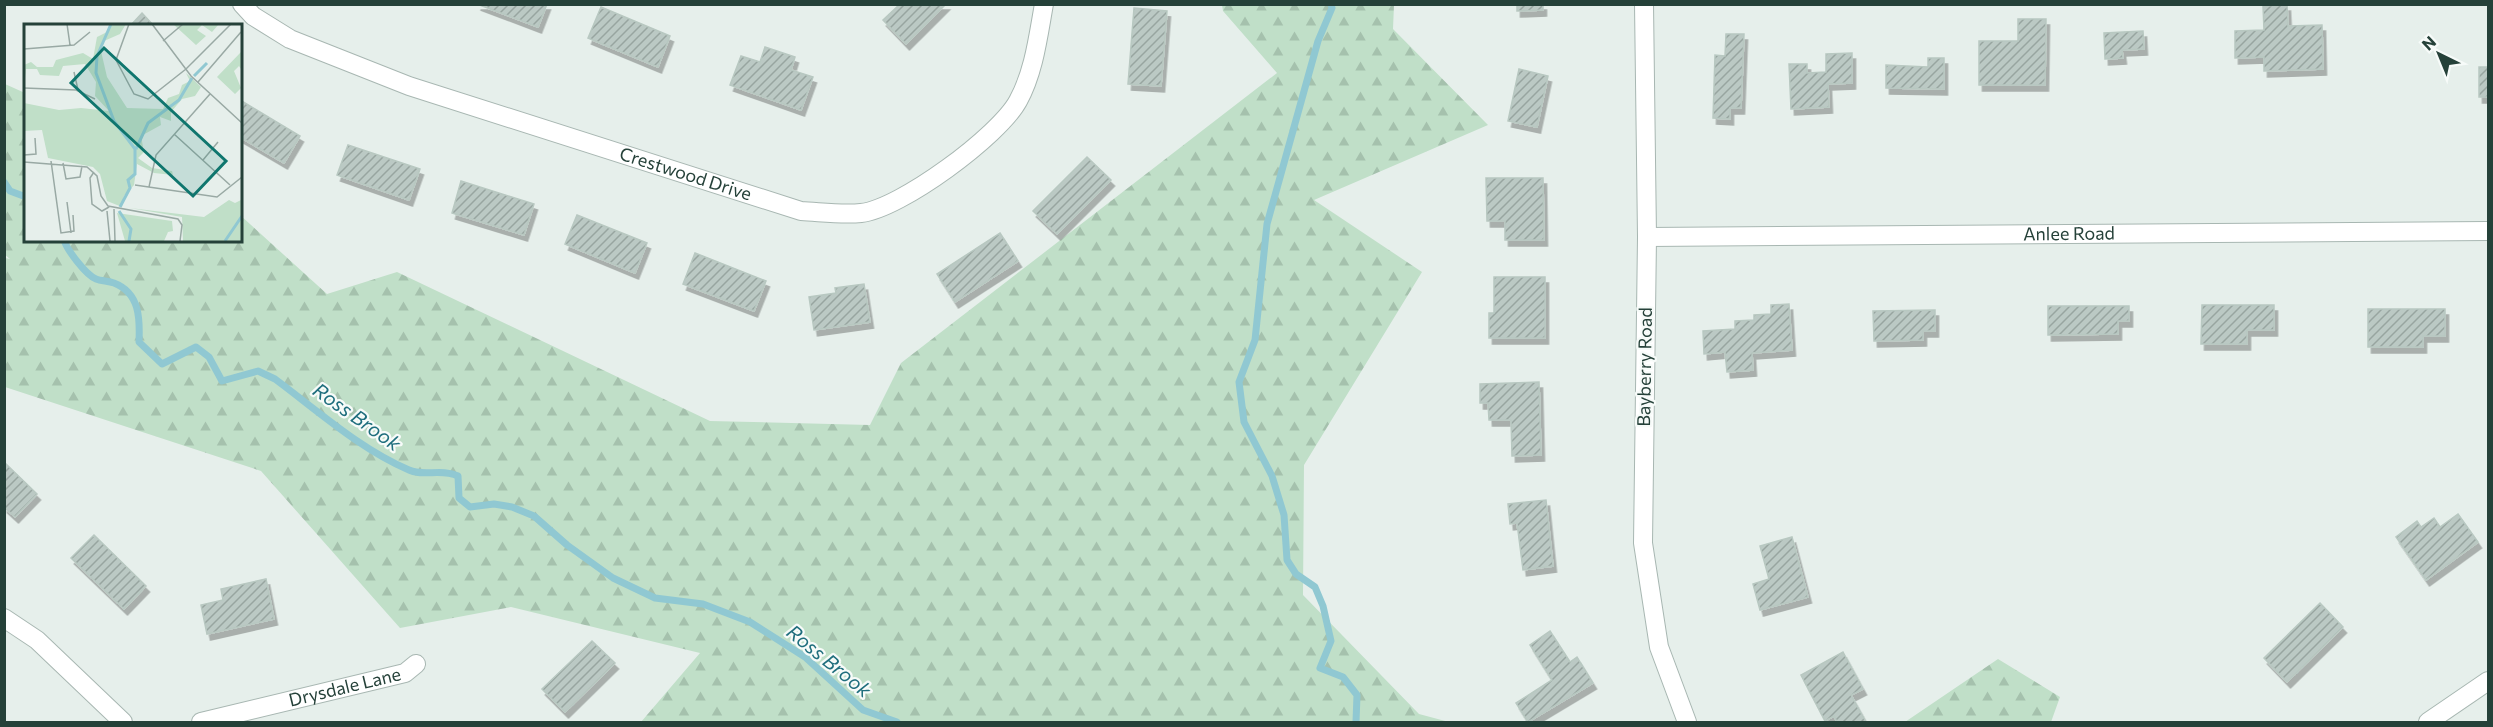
<svg xmlns="http://www.w3.org/2000/svg" width="2493" height="727" font-family="Commissioner,sans-serif">
  <style>
    .forest { fill: url(#forest-firs) }
    .lines { fill: none; stroke-linecap: round; stroke-linejoin: round }
    .stream { stroke: #90c8d2; stroke-width: 7 }
    .building { fill: url(#building-hatch); stroke: #b8c8c1; stroke-width: 1.5; filter: url(#shadow) }
    .minor-casing { stroke: #a8b7b2; stroke-width: 20 }
    .minor { stroke: #fff; stroke-width: 18 }
    .labels { text-anchor: middle; stroke-width: 4.5; stroke-linejoin: round; paint-order: stroke }
    .street-label { font-size: 18px; fill: #254139; stroke: #f7fbf9 }
    .water-label { font-size: 20px; font-style: italic; fill: #1f6e7d; stroke: #f7fbf9 }
    .inset-river { fill: none; stroke: #90c8d2; stroke-width: 3 }
    .inset-road { fill: none; stroke: #99a9a4; stroke-width: 1.5 }
    .view { fill: #0f766e; fill-opacity: 0.15; stroke: #0f766e; stroke-width: 3 }
    .inset-edge { fill: none; stroke: #254139; stroke-width: 3 }
  </style>
  <defs>
    <pattern id="forest-firs" width="22" height="20" patternUnits="userSpaceOnUse" patternTransform="scale(1.5)"><rect width="22" height="20" fill="#c0dfc8"/><path d="M5 1l3.5 6h-7zM16 11l3.5 6h-7z" fill="#a5c1ad"/></pattern>
    <pattern id="building-hatch" width="6" height="6" patternUnits="userSpaceOnUse" patternTransform="scale(1.5)"><rect width="6" height="6" fill="#bbc9c4"/><path d="M-1 1l2-2M0 6l6-6M5 7l2-2" fill="none" stroke="#98a5a0"/></pattern>
    <filter id="shadow"><feDropShadow dx="3.5" dy="6" stdDeviation="0" flood-color="#0004"/></filter>
  </defs>
  <rect width="100%" height="100%" fill="#e6efeb"/>
  <path class="forest" d="M1222,5H1394L1393,29L1488,125L1314,200L1422,272L1304,465L1303,595L1419,714L1449,722H641L700,653L511,607L400,628L261,471L5,387V258L10,259L4,254L5,84L25,93L26,240H240V215L327,294L397,272L710,421L870,425L901,363L1277,73L1223,11Z
    M1998,659L2060,697L2051,722H1905Z"/>
  <g class="lines">
    <path class="stream" d="M1331,4L1332,8L1318,41L1267,224L1255,340L1239,382L1244,422L1272,476L1284,515L1287,560L1296,574L1315,587L1323,606L1331,641L1320,668L1343,677L1357,695L1356,722
      M4,182L10,191L26,197
      M64,240C67,250 86,275 96,279C101,281 108,281 114,283C140,293 140,319 139,342L162,364L196,347L209,357L222,381L258,371L275,379C318,411 360,449 409,470C423,477 441,468 458,476L459,498L470,507L494,504L512,507L534,516L567,545L613,578L655,598L703,604L750,622L805,657L863,710L897,722"/>
  </g>
  <path class="building" d="M477,4H547L538,27Z
    M900,4H946L906,44L883,20Z
    M1517,4H1543V10L1517,11Z
    M2287,5L2288,26L2322,25L2323,69L2264,71V57L2235,58V31L2264,30L2263,6Z
    M601,7L670,36L658,67L588,38Z
    M1134,8L1167,11L1161,86L1128,84Z
    M142,13L154,26H130Z
    M2018,19H2046L2045,85H1979V41H2018Z
    M2143,31L2144,49L2122,50L2123,58L2105,59L2104,33Z
    M1726,34H1744L1741,108H1730V119L1713,118L1715,55L1725,56Z
    M765,47L795,57L791,70L813,77L801,110L730,85L741,56L760,62Z
    M1852,53V83L1828,84L1829,107L1791,109L1789,64H1807V73L1826,72V54Z
    M1928,58H1944V89L1886,88V65L1928,67Z
    M2479,67H2488V97H2479Z
    M1519,69L1548,76L1537,127L1508,121Z
    M240,100L300,136L284,163L240,137Z
    M348,145L420,169L409,200L337,175Z
    M1087,157L1111,180L1057,234L1033,211Z
    M1486,178H1543L1544,240H1505V221H1487Z
    M461,181L534,204L524,235L452,213Z
    M577,215L647,243L635,273L565,244Z
    M1000,233L1018,261L955,302L937,274Z
    M695,253L766,281L754,311L683,284Z
    M1494,277H1545V338H1489V313H1494Z
    M864,284L870,322L814,330L809,297L836,293L835,288Z
    M1789,304L1792,350L1752,353L1753,370L1727,372L1725,352L1704,354L1703,331L1735,329V321L1754,320V315L1771,314V305Z
    M2202,305H2274V330H2247V344H2201Z
    M2048,306H2129V321H2118V334L2048,335Z
    M2368,309H2445V336H2423V347H2368Z
    M1935,310V331H1923V340L1874,341L1873,311Z
    M1539,382L1541,455L1512,456L1511,420H1489L1488,403H1480V384Z
    M4,462L37,494L15,517L4,507Z
    M1546,500L1553,566L1523,570L1517,523L1510,524L1508,504Z
    M2458,514L2478,542L2426,580L2396,537L2417,521L2421,527L2434,518L2440,527Z
    M94,535L146,586L124,609L71,558Z
    M1792,537L1808,597L1760,610L1753,584L1769,579L1760,546Z
    M266,579L274,619L207,634L201,605L223,600L221,589Z
    M2320,603L2343,627L2287,682L2264,658Z
    M1550,631L1570,662L1577,657L1593,683L1528,722L1516,703L1552,680L1530,645Z
    M592,641L615,663L565,712L542,689Z
    M1843,652L1863,689L1851,695L1866,722H1837L1834,716L1825,721L1801,675Z"/>
  <g class="lines">
    <defs>
      <g id="minor">
        <path id="s1" d="M242,4L253,16L290,39L409,86L801,211C821,212 842,215 861,213C900,209 999,136 1018,101C1034,72 1038,37 1044,4"/>
        <path d="M1644,4L1647,237L1643,543L1659,647L1687,722"/>
        <path id="s2" d="M1647,237C1928,237 2208,231 2488,231"/>
        <path d="M4,618L37,640L123,722"/>
        <path id="s3" d="M201,722L405,673L416,664"/>
        <path d="M2428,722L2488,681"/>
      </g>
    </defs>
    <use href="#minor" class="minor-casing"/>
    <use href="#minor" class="minor"/>
  </g>
  <g class="labels">
    <g class="street-label">
      <text dy="6" stroke="none"><textPath href="#s1" startOffset="478">Crestwood Drive</textPath></text>
      <text dy="6" stroke="none"><textPath href="#s2" startOffset="422">Anlee Road</textPath></text>
      <text transform="translate(1645 367) rotate(-89)" y="6">Bayberry Road</text>
      <text dy="6" stroke="none"><textPath href="#s3" startOffset="148">Drysdale Lane</textPath></text>
    </g>
    <g class="water-label">
      <text transform="translate(357 417) rotate(35)" y="7">Ross Brook</text>
      <text transform="translate(829 661) rotate(39)" y="7">Ross Brook</text>
    </g>
  </g>
  <g transform="translate(24 24)">
    <rect width="218" height="218" fill="#e6efeb"/>
    <path d="M85,0H102L96,10L80,17L77,27L83,53L103,84L139,85L144,74L155,70L158,61L166,57L162,49L177,63L171,72L158,75L147,88V97L136,93L137,101L117,112L120,128L114,134L128,144L148,147L149,151L130,149L113,140L110,161L100,172L98,183L83,177L76,150L69,143L24,134L18,106L0,107V79L35,86L57,84L85,87L71,72L72,58L61,40L39,42L35,52L16,51L13,45H2L1,54L0,41L7,38L13,43H29L32,36L59,29L69,35L73,13L85,7ZM149,0H195L188,8L178,1L173,6L182,12L172,21ZM217,28V45L215,42L210,47L217,64L211,70L193,53ZM205,176L211,179L217,176V217H159L158,193L106,184L180,193ZM93,189L148,197L149,207L144,208L140,217H101Z" fill="#c0dfc8"/>
    <path class="inset-river" d="M87,0L73,32L72,49L90,97L111,125V150L104,156L106,164L96,183M170,52L183,39M112,125L124,99L155,76L168,54M95,187L107,205L105,217M201,217L218,192"/>
    <path class="inset-road" d="M43,0L46,21M105,0L92,36L110,70L124,75L162,45L207,0M128,0L167,52L218,99M139,17L159,0M0,25L50,21L66,8M50,48L54,66M174,58L217,8M0,64L52,66L71,75M150,110L206,161M0,131L12,130L11,114M179,136L194,118M27,137L37,209L50,207L49,191M0,138L63,143L73,152L77,172L84,182L154,195L158,201L156,217M39,139L42,155L56,153L58,142M70,148L66,154L68,180L78,187L85,183M111,161L193,173L218,153M125,163L132,131L186,70M43,178L47,209M90,185L91,217M83,187L86,217"/>
    <path class="view" d="M80,24L202,137L169,172L47,59Z"/>
    <rect width="218" height="218" class="inset-edge"/>
  </g>
  <rect width="2493" height="727" fill="none" stroke="#254139" stroke-width="12"/>
  <g transform="translate(2439 54) rotate(317)" stroke="#f7fbf9" stroke-width="4.5" paint-order="stroke">
  <path d="M0-4.5L10 22L0 15L-10 22Z" fill="#254139"/>
  <text y="-9" font-size="16" font-weight="bold" text-anchor="middle" fill="#254139">N</text>
  </g>
</svg>
